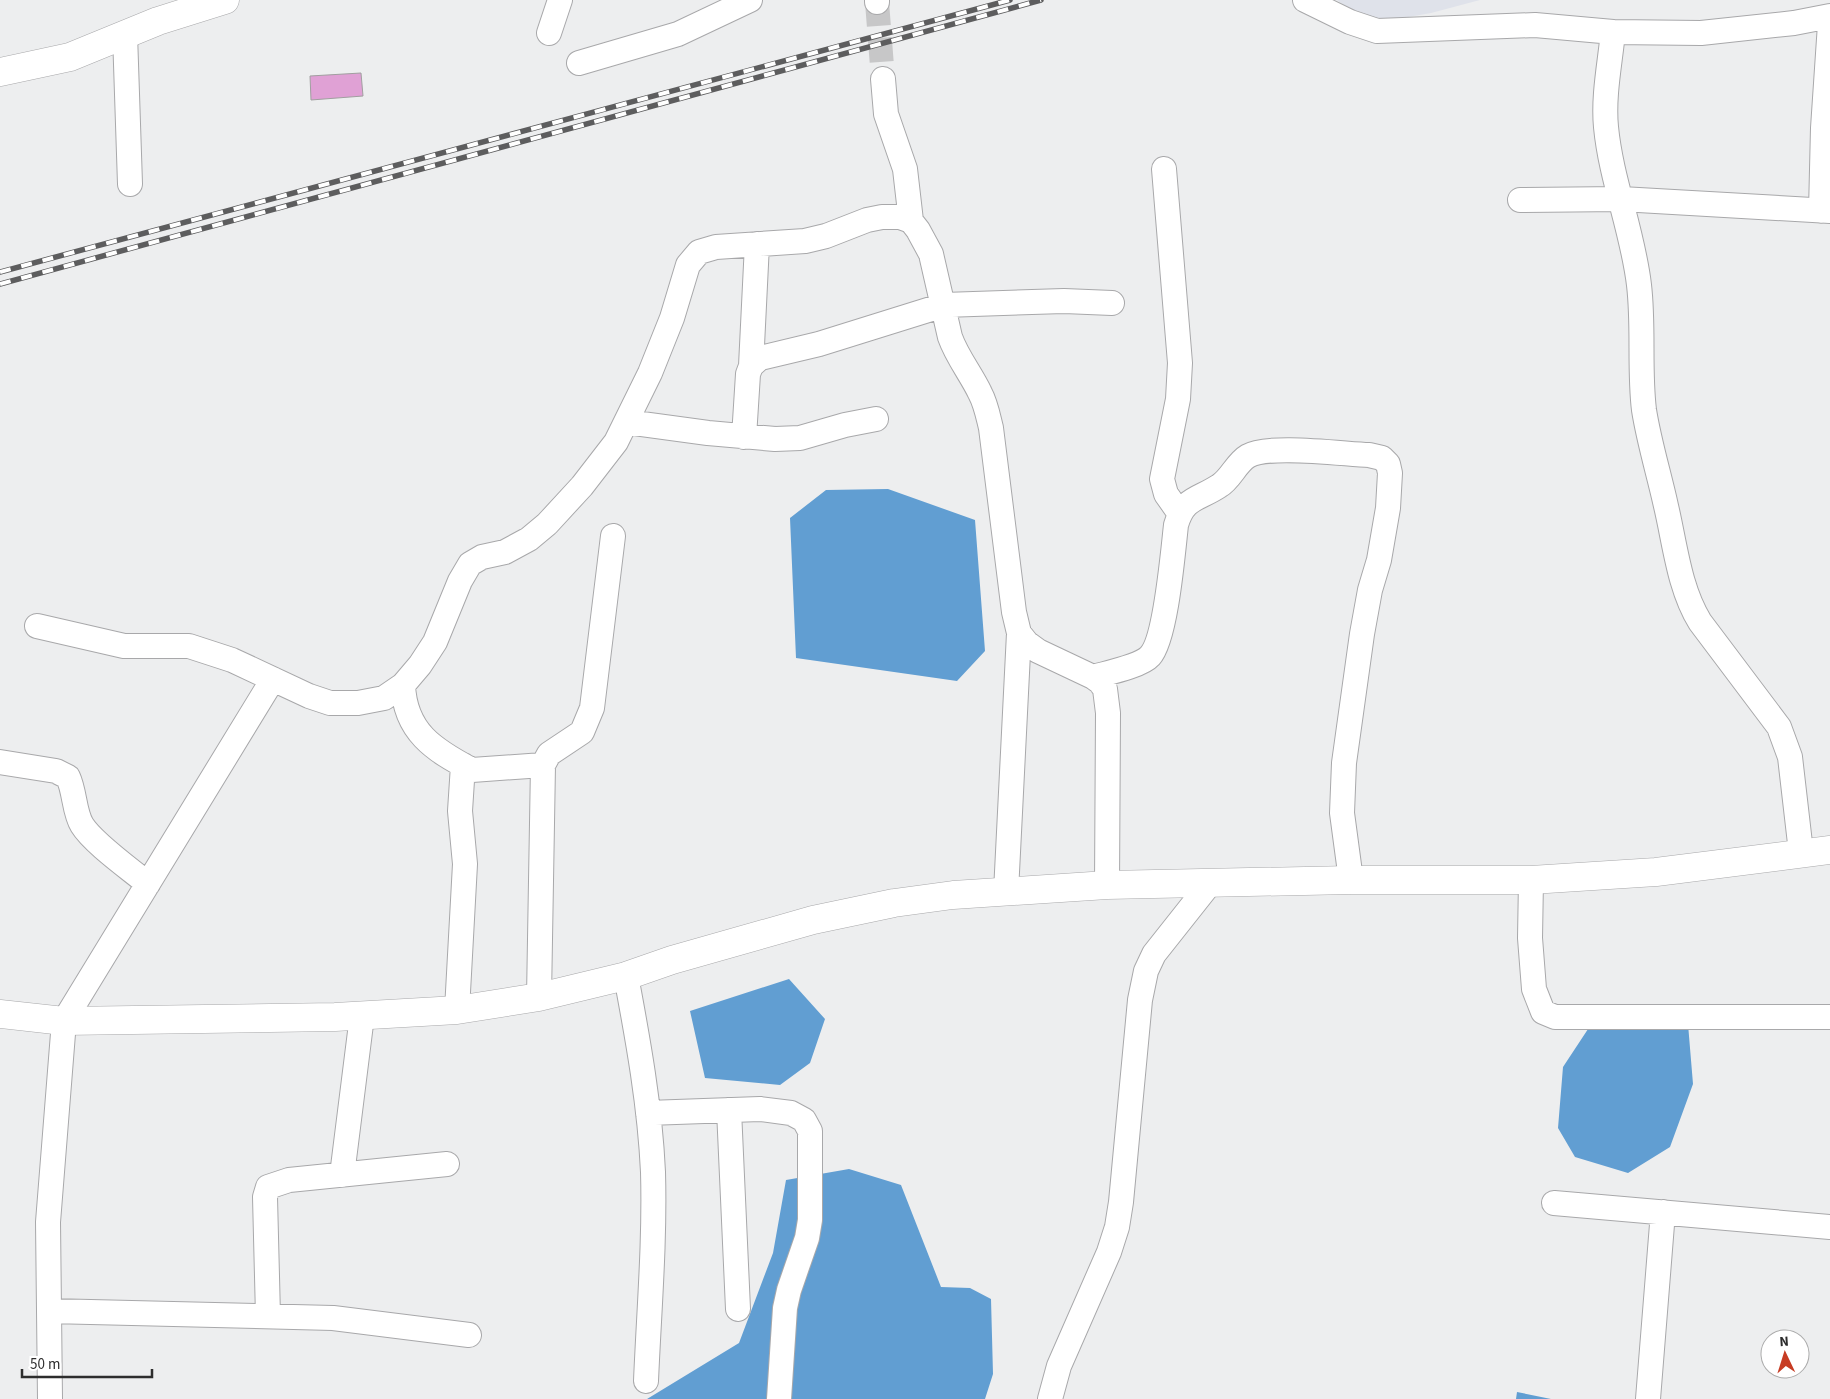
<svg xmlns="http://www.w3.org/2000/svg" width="1830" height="1399" font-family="'Source Sans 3',sans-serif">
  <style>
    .built { fill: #dfe2ea }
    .water { fill: #619ed2 }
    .building { fill: #e0a1d5; stroke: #a19fa0 }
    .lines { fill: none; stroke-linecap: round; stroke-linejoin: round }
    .minor-tunnel { stroke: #c7c7c8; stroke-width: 24; stroke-dasharray: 24 12; stroke-linecap: butt }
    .minor-casing { stroke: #a8a8aa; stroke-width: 26 }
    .major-casing { stroke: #a8a8aa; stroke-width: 29 }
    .minor { stroke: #fff; stroke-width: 24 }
    .major { stroke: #fff; stroke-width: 28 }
    .rail-casing { stroke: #5d5d5e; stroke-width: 5.5 }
    .rail { stroke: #fff; stroke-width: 4; stroke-dasharray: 11; stroke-linecap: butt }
  </style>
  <rect width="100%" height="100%" fill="#edeeef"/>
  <path class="built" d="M1337,0H1480L1431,13L1391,20L1361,19Z"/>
  <path class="water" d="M888,489L975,520L985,651L957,681L796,658L790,518L826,490Z
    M789,979L825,1019L810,1063L780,1085L705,1078L690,1011Z
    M1592,1023L1688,1024L1693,1084L1670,1147L1628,1173L1575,1157L1558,1128L1563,1067Z
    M849,1169L901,1185L941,1287L970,1288L991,1299L993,1374L985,1399H647L739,1343L773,1253L786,1180Z
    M1517,1392L1551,1399H1516Z"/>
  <path class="building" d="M361,73L363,96L311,100L310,76Z"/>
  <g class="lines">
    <path class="minor-tunnel" d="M877,2L883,79"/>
    <defs>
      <path id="minor" d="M877,0V2
        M1305,0L1350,22L1377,31L1535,25L1613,32L1701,33L1794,23L1830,16
        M1613,32C1610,63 1603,96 1606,127C1611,180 1633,232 1639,285C1644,327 1639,369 1644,410C1649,442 1659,474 1666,506C1675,544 1679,588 1700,622L1779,727L1790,757L1801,852
        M549,33L560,0
        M125,34L130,184
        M579,63L678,34L750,0
        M883,79L886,114L905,169L911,221
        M1164,169L1180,363L1178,399L1162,479L1166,494L1180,514
        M1520,200L1621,199L1830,211
        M1821,211L1823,128L1830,24
        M751,366L757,244
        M627,422L708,433L775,439L800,438L845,425L876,419
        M744,437L748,374L751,366L760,358L819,344L944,305L1064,301L1112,303
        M37,626L124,646H189L232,660L309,696L330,703H358L384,698L403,685L420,665L435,642L460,581L470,564L482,557L505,552L529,539L547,524L582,486L616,442L650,373L672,318L688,265L699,252L716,247L805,241L826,236L867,220L882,217H900L911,221L918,230L931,254L950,337C957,357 971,374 980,393C986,404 988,416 991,428L1014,612L1019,633L1027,643L1038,651L1093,677L1100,682L1105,689L1108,713L1107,885
        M1093,677C1107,673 1141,666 1150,656C1166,639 1173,551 1176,525C1184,497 1198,500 1219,486C1231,479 1236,463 1248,456C1268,444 1343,454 1369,455L1382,458L1388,464L1390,473L1388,508L1379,560L1370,590L1362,634L1344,763L1342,813L1351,880
        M403,685C405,732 434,750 472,770L543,765
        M0,762L56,771L68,777C75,792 74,812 82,825C93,843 130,869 148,884
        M1531,880L1530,938L1534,989L1543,1012L1555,1017H1830
        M1006,892L1019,633
        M626,976C638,1040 650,1106 653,1172C655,1241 649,1311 646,1381
        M539,997L543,765L549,754L582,732L592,708L613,536
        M457,1010L465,864L460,811L463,765
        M729,1110L738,1309
        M648,1113L760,1109L791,1113L804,1120L810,1131V1220L807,1238L789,1290L785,1308L779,1399
        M342,1175L362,1016
        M1554,1203L1830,1227
        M49,1311L333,1318L469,1335
        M268,1316L265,1197L268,1187L289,1180L447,1164
        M50,1399L48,1222L64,1021L273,679
        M1050,1399L1059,1366L1109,1252L1117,1227L1121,1202L1140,1000L1146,971L1154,954L1211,882
        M1648,1399L1663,1212"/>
      <path id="major" d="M0,72L70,57L158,21L225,0
        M0,1014L64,1021L335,1017L457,1010L539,997L626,976L672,960L813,920L894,903L953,895L1107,885L1351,880H1531L1656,872L1830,850"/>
    </defs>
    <use href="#minor" class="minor-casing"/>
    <use href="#major" class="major-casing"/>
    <use href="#minor" class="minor"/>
    <use href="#major" class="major"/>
    <defs>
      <path id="rail" d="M0,272L1010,0
        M0,284L1041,0"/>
    </defs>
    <use href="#rail" class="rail-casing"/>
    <use href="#rail" class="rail"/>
  </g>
  <g transform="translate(1785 1354) rotate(356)"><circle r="24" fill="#ffffff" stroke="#ababab"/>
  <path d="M0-4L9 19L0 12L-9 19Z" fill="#c73c23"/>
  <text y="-8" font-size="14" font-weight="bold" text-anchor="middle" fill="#2d2d2d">N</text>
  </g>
  <path d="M22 1369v8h130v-8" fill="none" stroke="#2d2d2d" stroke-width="2.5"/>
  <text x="30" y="1369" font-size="15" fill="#2d2d2d" stroke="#ffffff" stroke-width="4" paint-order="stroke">50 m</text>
</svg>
